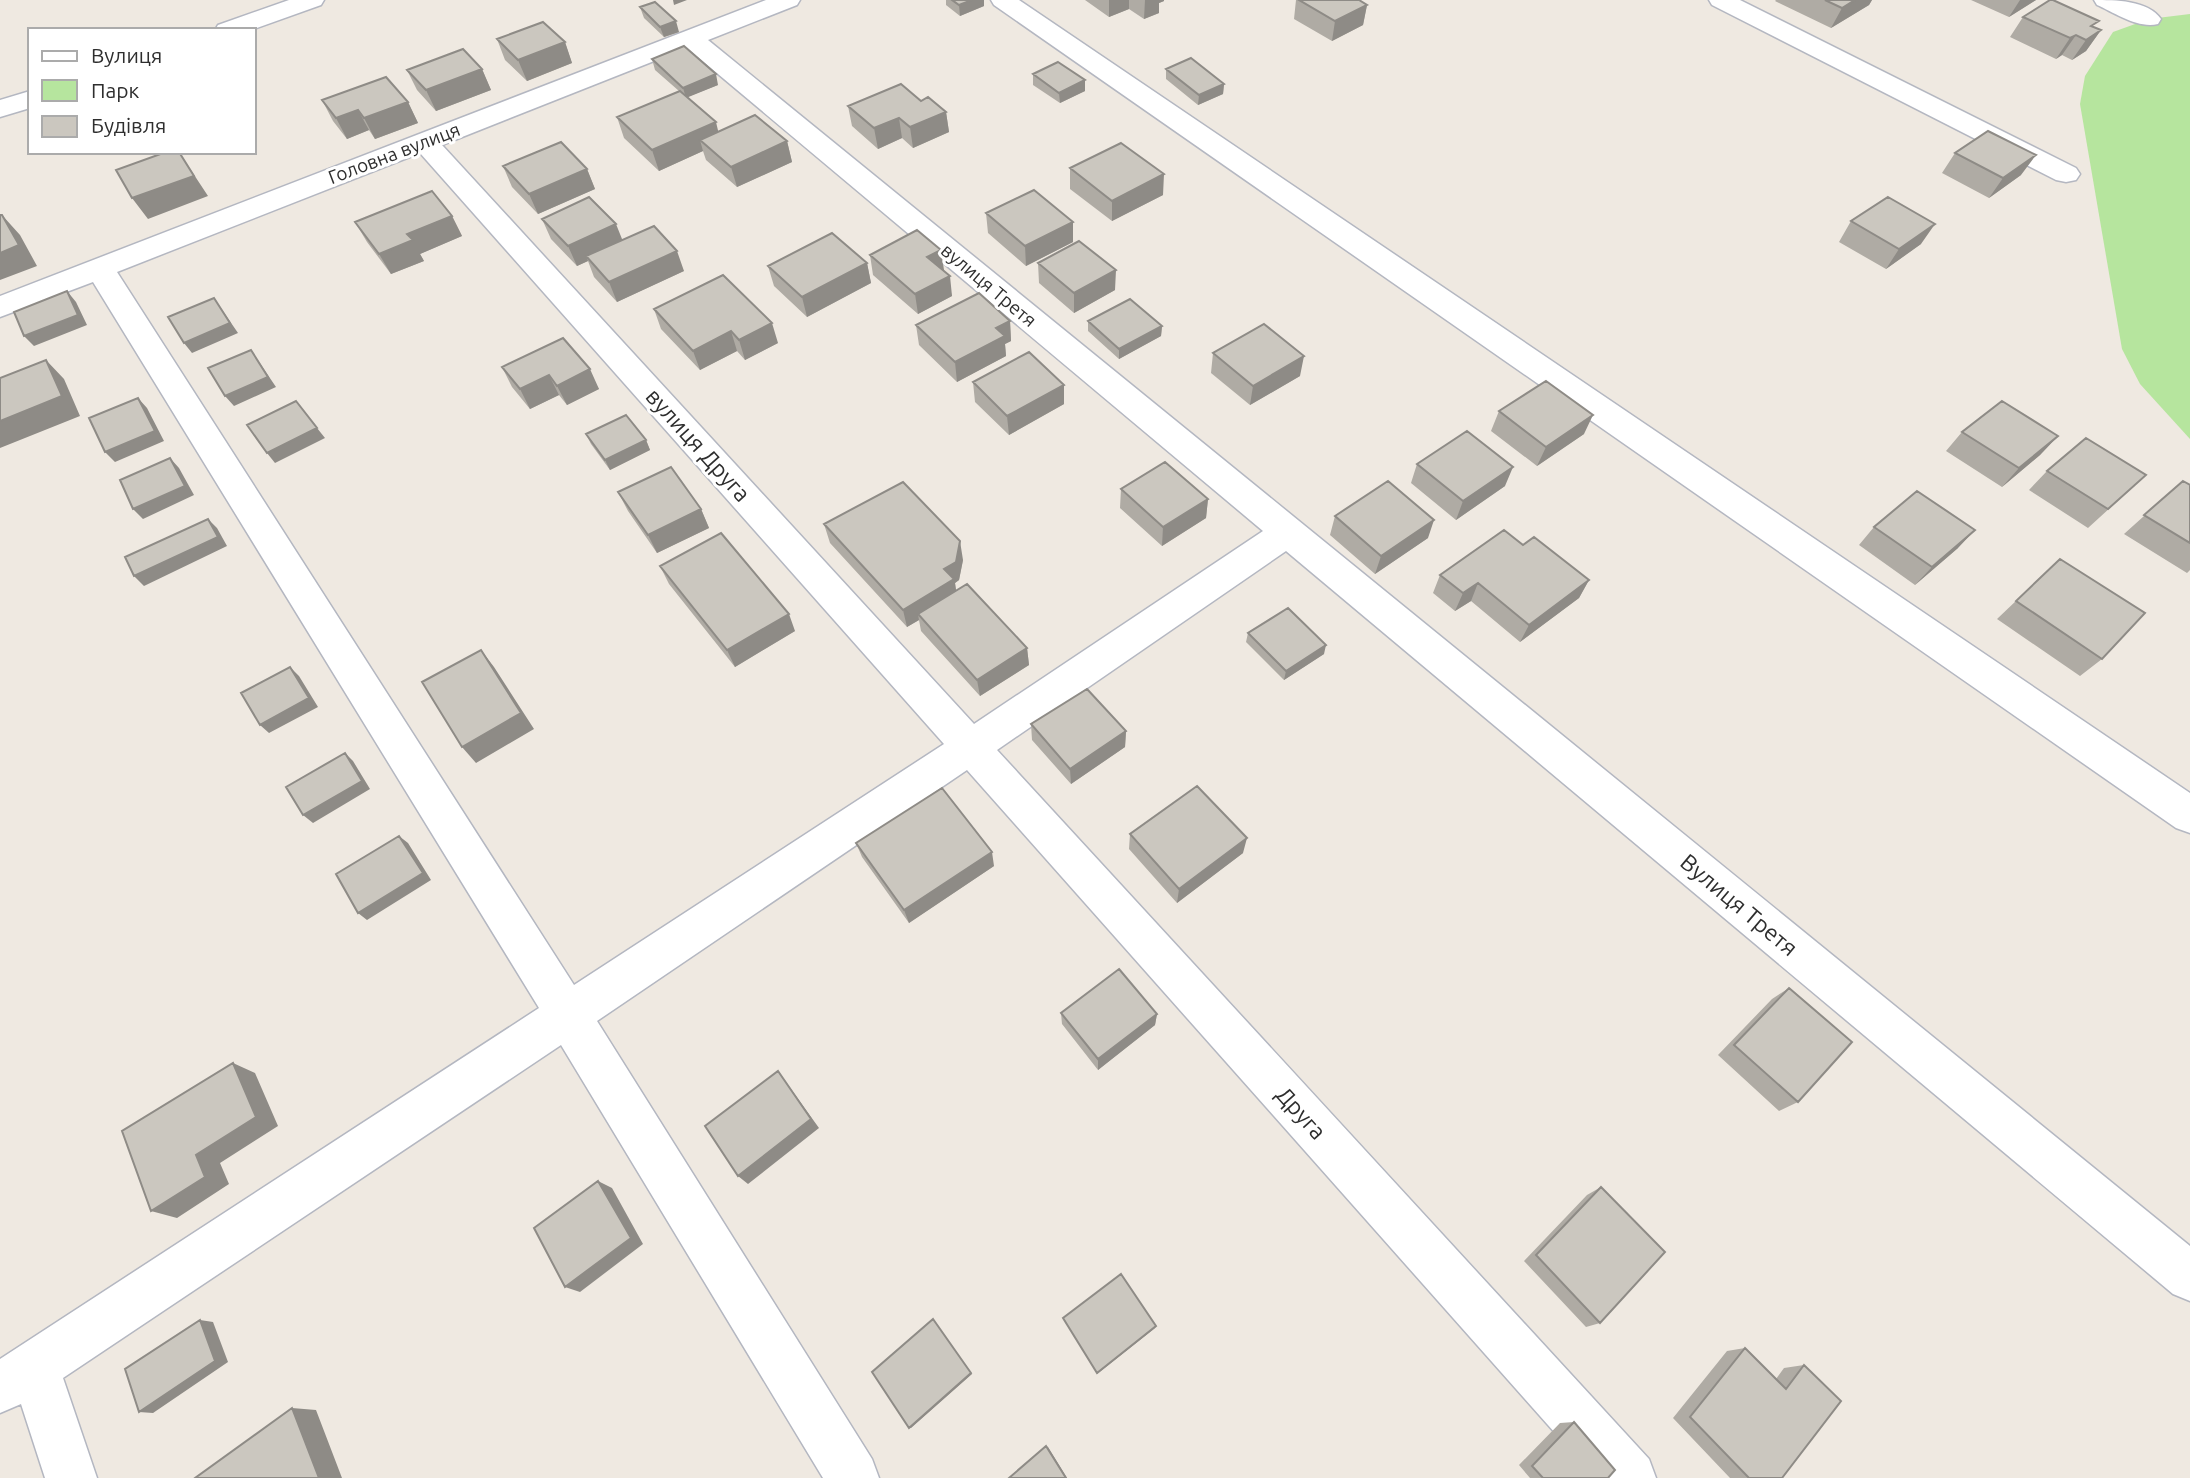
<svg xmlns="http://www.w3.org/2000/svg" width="2190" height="1478" font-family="Ubuntu,sans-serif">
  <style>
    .green { fill: #b6e59e }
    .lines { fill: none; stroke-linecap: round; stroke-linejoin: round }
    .minor-casing { stroke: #b4b7c1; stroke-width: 3 }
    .minor { fill: #fff; fill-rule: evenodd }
    .wall { fill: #afaba4 }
    .shaded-wall { fill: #8e8b86 }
    .building { fill: #cbc7bf; stroke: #8e8b86; stroke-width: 2 }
    .labels { text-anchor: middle; stroke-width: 6; stroke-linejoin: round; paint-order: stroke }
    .far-street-label { font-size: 19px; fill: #2e2e2e; stroke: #fff }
    .street-label { font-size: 23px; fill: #2e2e2e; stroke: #fff }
  </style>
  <rect width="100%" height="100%" fill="#efe9e1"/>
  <path class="green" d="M2190,14V439L2140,384L2122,349L2080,104L2085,76L2113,32L2149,19Z"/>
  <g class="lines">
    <defs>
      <path id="minor" d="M289,0H324L321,5L251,30H215L218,25Z
        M766,0H800L797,5L708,40L2190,1246V1301L2173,1294L1286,551L997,750L1649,1459L1656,1478H1595L967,770L597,1021L872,1459L879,1478H823L561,1045L63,1378L97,1478H45L21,1404L0,1413V1359L539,1008L93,282L0,317V296ZM687,48L1263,531L974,724L442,145ZM420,153L944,744L574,985L117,272Z
        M991,0H1019L2190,793V833L2176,828L994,5Z
        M1709,0H1740L2076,168L2080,174L2076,180L2066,182L2056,180L1712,5Z
        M2094,0C2115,0 2148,0 2161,19L2158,24C2138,29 2115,13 2097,5Z
        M30,91V108L0,117V100Z"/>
    </defs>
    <use href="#minor" class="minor-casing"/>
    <use href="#minor" class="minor"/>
  </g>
  <path class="wall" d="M946,0H984V6L960,16L946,5Z
    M1085,0H1164V1L1159,3V13L1144,19L1129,9L1109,17Z
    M1296,0H1359L1367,5L1363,25L1332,41L1294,19Z
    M1776,0H1872L1869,5L1831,28L1775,1Z
    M1971,0H2036L2009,17Z
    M640,7L679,32L664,37L644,18Z
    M2023,17L2094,27L2101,30L2086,51L2072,60L2062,55L2056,59L2010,37Z
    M497,39L565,42L572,63L527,81L505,60Z
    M652,59L718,85L687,97L718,132L787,141L792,162L737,187L706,160L703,151L659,171L624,138L617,117L679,91L655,70Z
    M482,69L491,90L436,111L417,90L407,70Z
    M1166,69L1224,84L1223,94L1198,105L1166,79Z
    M1033,74L1085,91L1060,103L1033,85Z
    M322,100L408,102L418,123L375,139L369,130L347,139L333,121Z
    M848,106L946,112L949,132L913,148L902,138L878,149L852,126Z
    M1955,153L2021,175L1989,198L1942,173Z
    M503,166L587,169L595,189L538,214L512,187Z
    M1070,168L1163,195L1112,221L1070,189Z
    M986,213L1073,242L1026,266L988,233Z
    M452,216L462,236L420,254L424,261L391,274L367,242L355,222Z
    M542,219L622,240L684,271L617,302L594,277L588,261L577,266L551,239Z
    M1851,221L1921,244L1886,269L1839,242Z
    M870,255L944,270L952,296L918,314L873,275Z
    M867,263L871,283L807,317L774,286L768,266Z
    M1038,263L1115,290L1074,313L1039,283Z
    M654,309L778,343L745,360L737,351L700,370L661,329Z
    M1010,321L1011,341L1005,344L1006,356L957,382L919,345L916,325Z
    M1088,321L1162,326L1161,336L1119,359L1088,331Z
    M563,338L599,389L567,405L559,395L530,409L512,387L502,367Z
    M1213,353L1300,376L1250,405L1211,373Z
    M973,382L1064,385V404L1009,435L975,402Z
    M1499,411L1584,434L1537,466L1491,431Z
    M1962,432L2058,436L2040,455L2002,487L1946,451Z
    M586,434L646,440L650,450L610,470L591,444Z
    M1417,464L1505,486L1456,520L1411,483Z
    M2047,471L2146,475L2088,528L2029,490Z
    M2183,481L2190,485V570L2187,573L2124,534Z
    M1121,489L1208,499L1206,518L1162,546L1120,508Z
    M618,492L701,509L709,528L657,553L628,511Z
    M1335,516L1428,538L1375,574L1330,535Z
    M824,524L963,560L959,580L955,583L956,591L1027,648L1029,665L980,696L921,631L919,620L907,627L830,543Z
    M1874,527L1958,548L1915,585L1859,545Z
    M1523,545L1589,580L1579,598L1520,642L1471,601L1455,611L1433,593L1440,575Z
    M2060,559L2102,659L2080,676L1997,619Z
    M660,566L795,631L735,667L669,584Z
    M1248,633L1324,654L1284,680L1246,642Z
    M1031,724L1126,731L1125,747L1071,784L1032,740Z
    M1130,834L1243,853L1177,903L1129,849Z
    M856,843L994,866L909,923L862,857Z
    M1789,988L1798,1102L1779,1111L1718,1055L1772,999Z
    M1061,1013L1157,1014L1155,1025L1098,1070L1062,1024Z
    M1601,1187L1600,1323L1586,1327L1524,1261L1587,1195Z
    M1745,1348L1776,1379L1784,1368L1804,1365L1782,1478H1730L1673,1418L1727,1351Z
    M1574,1422L1608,1478H1530L1519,1465L1560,1423Z"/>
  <path class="shaded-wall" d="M673,0H687L674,5Z
    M972,0H984V6L960,16L959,5Z
    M1109,0H1129V9L1109,17Z
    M1145,0H1164V1L1159,3V13L1144,19Z
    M1855,0H1872L1869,5L1831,28L1842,8Z
    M2020,0H2036L2009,17Z
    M1367,5L1363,25L1332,41L1335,21Z
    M676,21L679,32L664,37L660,27Z
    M2101,30L2086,51L2072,60L2086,40Z
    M2076,35L2062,55L2056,59L2070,38Z
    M565,42L572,63L527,81L518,60Z
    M482,69L491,90L436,111L426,90Z
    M716,74L718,85L686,98L683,88Z
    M1085,80V91L1060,103L1059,93Z
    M1224,84L1223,94L1198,105L1199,95Z
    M408,102L418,123L375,139L364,118Z
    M358,110L369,130L347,139L336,118Z
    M946,112L949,132L913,148L910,127Z
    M899,118L902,138L878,149L874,128Z
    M716,122L721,143L700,140L703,151L659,171L652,150Z
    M787,141L792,162L737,187L731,167Z
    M179,152L208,196L148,219L132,198Z
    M2036,155L2021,175L1989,198L2003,178Z
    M587,169L595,189L538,214L529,194Z
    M1164,174L1163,195L1112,221V201Z
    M2,215L20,235L37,266L0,280V253Z
    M452,216L462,236L420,254L424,261L391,274L379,254L407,234Z
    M1073,222V242L1026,266L1025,246Z
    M616,224L624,244L586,256L588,261L577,266L568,246Z
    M1935,224L1921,244L1886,269L1899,249Z
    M941,250L944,270L930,278L927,257Z
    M677,251L684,271L617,302L609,282Z
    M867,263L871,283L807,317L802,297Z
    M1116,270L1115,290L1074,313V293Z
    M950,276L952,296L918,314L915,294Z
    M67,291L76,302L87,325L34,346L24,336Z
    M214,298L238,333L192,353L184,343Z
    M1010,321L1011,341L1005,344L1006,356L957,382L955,362L996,328Z
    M772,323L778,343L745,360L739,340Z
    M1162,326L1161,336L1119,359V349Z
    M731,331L737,351L700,370L693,351Z
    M251,350L276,387L234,406L225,396Z
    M1304,356L1300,376L1250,405L1253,386Z
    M46,360L64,379L80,416L0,448V421Z
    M590,369L599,389L567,405L557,386Z
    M549,375L559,395L530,409L520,389Z
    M1064,385V404L1009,435L1007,416Z
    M138,398L147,408L164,441L115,462L105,452Z
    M1593,415L1584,434L1537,466L1546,447Z
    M317,428L325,438L275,463L267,453Z
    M2058,436L2040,455L2002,487L2019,468Z
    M646,440L650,450L610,470L605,460Z
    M170,458L179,468L194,495L143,519L133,509Z
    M1513,467L1505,486L1456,520L1463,501Z
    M1208,499L1206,518L1162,546L1163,527Z
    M701,509L709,528L657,553L648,535Z
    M208,519L217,528L227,546L144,586L134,576Z
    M1434,520L1428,538L1375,574L1381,556Z
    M1975,530L1958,548L1915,585L1932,567Z
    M960,541L963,560L959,580L955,583L957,597L918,614L919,620L907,627L903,610L944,569Z
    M1589,580L1579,598L1520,642L1529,625Z
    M1478,583L1471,601L1455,611L1463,593Z
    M789,614L795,631L735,667L727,650Z
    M1326,645L1324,654L1284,680L1286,671Z
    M1027,648L1029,665L980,696L977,680Z
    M481,650L494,667L534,729L476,763L462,747Z
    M290,667L299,676L318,707L269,733L260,725Z
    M1126,731L1125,747L1071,784L1070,769Z
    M345,753L353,761L370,789L313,823L303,815Z
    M399,836L408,843L431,880L367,920L358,913Z
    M1247,838L1243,853L1177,903L1179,889Z
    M992,852L994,866L909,923L904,910Z
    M1157,1014L1155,1025L1098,1070V1059Z
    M233,1063L255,1073L278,1126L220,1163L229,1184L177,1218L151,1211L196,1155Z
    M778,1071L819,1128L748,1184L738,1176Z
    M598,1181L612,1188L643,1244L580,1292L565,1287Z
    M933,1319L972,1374L911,1428H909Z
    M200,1320L213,1322L228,1362L153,1413L139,1412Z
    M1156,1326L1155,1328L1097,1374V1373Z
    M292,1408L316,1410L342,1478H319Z
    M1046,1446L1048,1447L1067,1478H1066Z"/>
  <path class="building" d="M952,0H972L959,5Z
    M1299,0H1359L1367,5L1335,21Z
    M1825,0H1855L1842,8Z
    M2050,0H2053L2099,21L2091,26L2101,30L2086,40L2076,35L2070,38L2023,17Z
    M655,2L676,21L660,27L640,7Z
    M543,22L565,42L518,60L497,39Z
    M684,46L716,74L683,88L652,59Z
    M463,49L482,69L426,90L407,70Z
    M1191,58L1224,84L1199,95L1166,69Z
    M1058,62L1085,80L1059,93L1033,74Z
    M386,77L408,102L364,118L358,110L336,118L322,100Z
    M901,84L921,101L928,97L946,112L910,127L899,118L874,128L848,106Z
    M680,91L716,122L652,150L617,117Z
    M755,115L787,141L731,167L700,140Z
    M1988,131L2036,155L2003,178L1955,153Z
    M561,142L587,169L529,194L503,166Z
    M1121,143L1164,174L1112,201L1070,168Z
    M166,152H179L194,176L132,198L116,170Z
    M1034,190L1073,222L1025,246L986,213Z
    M432,191L452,216L407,234L413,240L379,254L355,222Z
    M589,197L616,224L568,246L542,219Z
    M1888,197L1935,224L1899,249L1851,221Z
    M0,215H2L19,245L0,253Z
    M654,226L677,251L609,282L586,256Z
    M917,230L941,250L927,257L950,276L915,294L870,255Z
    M832,233L867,263L802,297L768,266Z
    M1079,241L1116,270L1074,293L1038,263Z
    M723,275L772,323L739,340L731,331L693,351L654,309Z
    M67,291L78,315L24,336L14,312Z
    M979,293L1010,321L996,328L1005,336L955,362L916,325Z
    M214,298L230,323L184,343L168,317Z
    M1130,299L1162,326L1119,349L1088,321Z
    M1264,324L1304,356L1253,386L1213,353Z
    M563,338L590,369L557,386L549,375L520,389L502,367Z
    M251,350L268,377L225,396L208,368Z
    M1029,352L1064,385L1007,416L973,382Z
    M46,360L62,396L0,421V378Z
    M1546,381L1593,415L1546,447L1499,411Z
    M138,398L155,431L105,452L89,418Z
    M296,401L317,428L267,453L247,425Z
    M2002,401L2058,436L2019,468L1962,432Z
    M626,415L646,440L605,460L586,434Z
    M1467,431L1513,467L1463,501L1417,464Z
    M2086,438L2146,475L2108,509L2047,471Z
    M170,458L185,486L133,509L120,480Z
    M1165,462L1208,499L1163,527L1121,489Z
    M671,467L701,509L648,535L618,492Z
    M1388,481L1434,520L1381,556L1335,516Z
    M2183,481L2190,485V543L2144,515Z
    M903,482L960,541L956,562L944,569L954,579L903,610L824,524Z
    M1917,491L1975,530L1932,567L1874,527Z
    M208,519L218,537L134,576L125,557Z
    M1504,530L1523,545L1534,537L1589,580L1529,625L1478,583L1463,593L1440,575Z
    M721,533L789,614L727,650L660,566Z
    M2060,559L2145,613L2102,659L2016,601Z
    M967,584L1027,648L977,680L918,614Z
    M1288,608L1326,645L1286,671L1248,633Z
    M481,650L521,713L462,747L422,682Z
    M290,667L309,698L260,725L241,693Z
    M1087,689L1126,731L1070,769L1031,724Z
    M345,753L362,781L303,815L286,787Z
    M1197,786L1247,838L1179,889L1130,834Z
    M942,788L992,852L904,910L856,843Z
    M399,836L423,873L358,913L336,874Z
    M1119,969L1157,1014L1098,1059L1061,1013Z
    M1789,988L1852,1042L1798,1102L1734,1045Z
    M233,1063L256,1117L196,1155L205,1177L151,1211L122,1131Z
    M778,1071L811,1119L738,1176L705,1126Z
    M598,1181L631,1238L565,1287L534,1228Z
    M1601,1187L1665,1252L1600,1323L1536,1255Z
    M1121,1274L1156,1326L1097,1373L1063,1318Z
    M933,1319L971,1373L909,1428L872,1372Z
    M200,1320L215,1361L139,1412L125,1369Z
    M1745,1348L1786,1389L1804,1365L1841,1401L1782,1478H1749L1690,1417Z
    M292,1408L319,1478H195Z
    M1574,1422L1615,1470L1608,1478H1543L1532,1466Z
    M1046,1446L1066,1478H1009Z"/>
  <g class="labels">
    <g class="far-street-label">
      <text transform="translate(394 153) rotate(-21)" y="7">Головна вулиця</text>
      <text transform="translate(989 285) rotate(40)" y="7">вулиця Третя</text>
    </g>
    <g class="street-label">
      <text transform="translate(698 445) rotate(48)" y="8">вулиця Друга</text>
      <text transform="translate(1739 905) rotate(40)" y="8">Вулиця Третя</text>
      <text transform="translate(1301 1113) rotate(48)" y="8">Друга</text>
    </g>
  </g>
  <rect x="28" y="28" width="228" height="126" fill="#ffffff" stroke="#ababab" stroke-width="2"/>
  <rect x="42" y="51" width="35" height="10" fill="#ffffff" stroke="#ababab" stroke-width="2"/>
  <text x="91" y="63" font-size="21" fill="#2e2e2e">Вулиця</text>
  <rect x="42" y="80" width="35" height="21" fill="#b6e59e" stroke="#ababab" stroke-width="2"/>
  <text x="91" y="98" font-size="21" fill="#2e2e2e">Парк</text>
  <rect x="42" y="116" width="35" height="21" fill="#cbc7bf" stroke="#ababab" stroke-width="2"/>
  <text x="91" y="133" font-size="21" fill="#2e2e2e">Будівля</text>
</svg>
